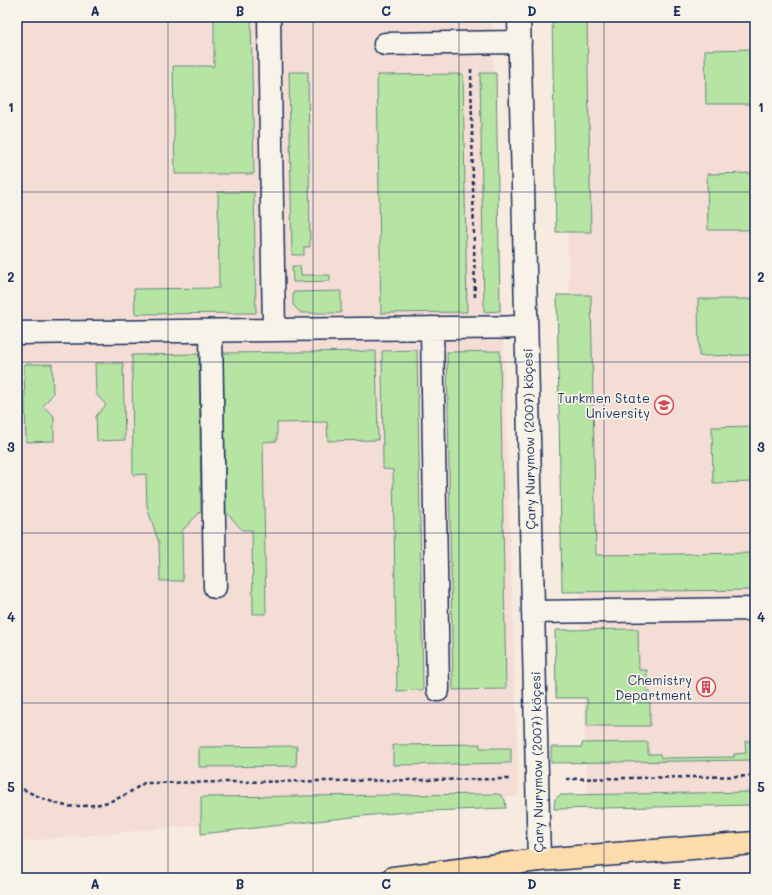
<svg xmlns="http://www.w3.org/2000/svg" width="772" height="895" font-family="Mali,sans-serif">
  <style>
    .built { fill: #f4ddd4 }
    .green { fill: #b5e4a3; stroke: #688a80 }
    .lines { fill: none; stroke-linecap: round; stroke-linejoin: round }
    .minor-casing { stroke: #1b2f5e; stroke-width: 25 }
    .major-casing { stroke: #1b2f5e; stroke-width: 25 }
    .path { stroke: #1b2f5e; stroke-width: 2.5; stroke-dasharray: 4 3; stroke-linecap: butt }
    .minor { stroke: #f7f3e8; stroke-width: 22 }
    .major { stroke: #fcdcac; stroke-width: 22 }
    .grid { fill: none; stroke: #1b2f5e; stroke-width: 1; stroke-opacity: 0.55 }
    .labels { text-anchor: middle; stroke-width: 3.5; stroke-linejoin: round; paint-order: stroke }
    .poi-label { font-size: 13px; fill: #1b2f5e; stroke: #f7f3e8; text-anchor: end }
    .street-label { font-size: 13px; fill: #1b2f5e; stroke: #f7f3e8 }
    .neatline { fill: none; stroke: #1b2f5e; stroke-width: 1.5 }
    .grid-label { font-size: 13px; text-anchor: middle; font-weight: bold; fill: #1b2f5e }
  </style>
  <rect width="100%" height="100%" fill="#f7ebe0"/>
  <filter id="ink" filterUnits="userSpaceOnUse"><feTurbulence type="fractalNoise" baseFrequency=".025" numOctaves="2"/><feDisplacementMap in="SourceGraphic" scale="8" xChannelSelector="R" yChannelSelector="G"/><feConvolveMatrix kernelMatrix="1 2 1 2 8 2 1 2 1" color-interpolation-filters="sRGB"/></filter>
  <g filter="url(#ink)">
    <path class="built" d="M17,17H492L519,796L17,842Z
      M560,17H755V794L587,797Z"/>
    <path class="green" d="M214,17H251L254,174H175L173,66H214Z
      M552,17H587L591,232H556Z
      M755,49V104H706L705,50Z
      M289,72H308L310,247H304V255H292Z
      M480,73H496L500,311L484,312Z
      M463,74L467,312L381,313L377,75Z
      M755,173V230H708L707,174Z
      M218,192H254L256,313L135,314L134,289L219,288Z
      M292,266H300L301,275H330V281L293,282Z
      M341,291V313H301L293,305V292Z
      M557,295H591L596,555L755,553V590L562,592Z
      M698,299H755V355L699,356Z
      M417,350L423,690L397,691L393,470L383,469L382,351Z
      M376,351L378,440L328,441L327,422L277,423V441L263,442L266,614H253L252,530H242L226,512L223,353Z
      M500,351L506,689L453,690L447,352Z
      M199,354L201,511L182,531L183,581H160L159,543L147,507L146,474L133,475L132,355Z
      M95,363H123L125,440L97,441L96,416L106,405L96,394Z
      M24,364H52L53,394L43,406L54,416V441L26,442Z
      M755,426V482L713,483L712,427Z
      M638,629L639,670H647V691L650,692V726H587V698H556L555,630Z
      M745,741H755V760L551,763V747H582V743L648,742V754H660L661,758L734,757V754L746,753Z
      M480,744V748H511V763L393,765V745Z
      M297,746L296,766L199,767V747Z
      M755,792V805L554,809L555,799L560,795H563Z
      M497,794L501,795L505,800L506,808L406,812L362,816L201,834V797Z"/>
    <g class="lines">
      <defs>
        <path id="minor" d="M269,17L274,330
          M519,17L539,860
          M385,44L520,42
          M432,328L438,690
          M211,331L215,587
          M17,333L526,327
          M533,612L755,609"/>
        <path id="major" d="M393,878L539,860L755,843"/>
      </defs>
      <use href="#minor" class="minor-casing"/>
      <use href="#major" class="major-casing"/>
      <path class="path" d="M471,69L475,300
        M566,779L755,776
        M17,786C32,794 49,802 66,806C70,807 74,806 78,806C106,806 122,798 144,783L509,779"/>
      <use href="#minor" class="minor"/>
      <use href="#major" class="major"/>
    </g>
  </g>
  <path class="grid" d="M168,17V878M313,17V878M459,17V878M604,17V878M17,192H755M17,362H755M17,533H755M17,703H755"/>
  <defs>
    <symbol id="university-ring" viewBox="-11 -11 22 22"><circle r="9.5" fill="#f7f3e8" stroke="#d1495b" stroke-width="1.5"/><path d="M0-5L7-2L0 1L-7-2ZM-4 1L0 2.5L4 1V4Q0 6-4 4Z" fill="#d1495b"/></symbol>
    <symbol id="building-ring" viewBox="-11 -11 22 22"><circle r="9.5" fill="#f7f3e8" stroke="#d1495b" stroke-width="1.5"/><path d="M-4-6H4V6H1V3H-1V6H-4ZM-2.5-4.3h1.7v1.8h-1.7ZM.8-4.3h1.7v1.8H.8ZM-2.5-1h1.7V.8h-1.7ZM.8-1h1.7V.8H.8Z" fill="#d1495b"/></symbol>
  </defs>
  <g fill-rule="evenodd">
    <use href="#university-ring" x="653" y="394" width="22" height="22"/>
    <use href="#building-ring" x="695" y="676" width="22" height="22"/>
  </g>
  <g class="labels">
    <g class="poi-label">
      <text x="650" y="403">Turkmen State<tspan x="650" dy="15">University</tspan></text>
      <text x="692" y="685">Chemistry<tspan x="692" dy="15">Department</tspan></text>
    </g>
    <g class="street-label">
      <text transform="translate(529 439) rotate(-91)" y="5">Çary Nurymow (2007) köçesi</text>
      <text transform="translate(537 762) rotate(-91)" y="5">Çary Nurymow (2007) köçesi</text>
    </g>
  </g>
  <rect width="772" height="895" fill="none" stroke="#f7f3e8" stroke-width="44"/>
  <rect x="22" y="22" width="728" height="851" class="neatline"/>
  <g class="grid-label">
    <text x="95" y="16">A</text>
    <text x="240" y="16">B</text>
    <text x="386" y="16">C</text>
    <text x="532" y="16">D</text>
    <text x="677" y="16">E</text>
    <text x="11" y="112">1</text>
    <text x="761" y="112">1</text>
    <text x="11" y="282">2</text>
    <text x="761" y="282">2</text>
    <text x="11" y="452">3</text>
    <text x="761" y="452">3</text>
    <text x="11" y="622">4</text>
    <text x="761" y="622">4</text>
    <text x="11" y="792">5</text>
    <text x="761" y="792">5</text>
    <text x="95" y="889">A</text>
    <text x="240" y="889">B</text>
    <text x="386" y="889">C</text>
    <text x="532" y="889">D</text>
    <text x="677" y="889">E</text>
  </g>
</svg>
